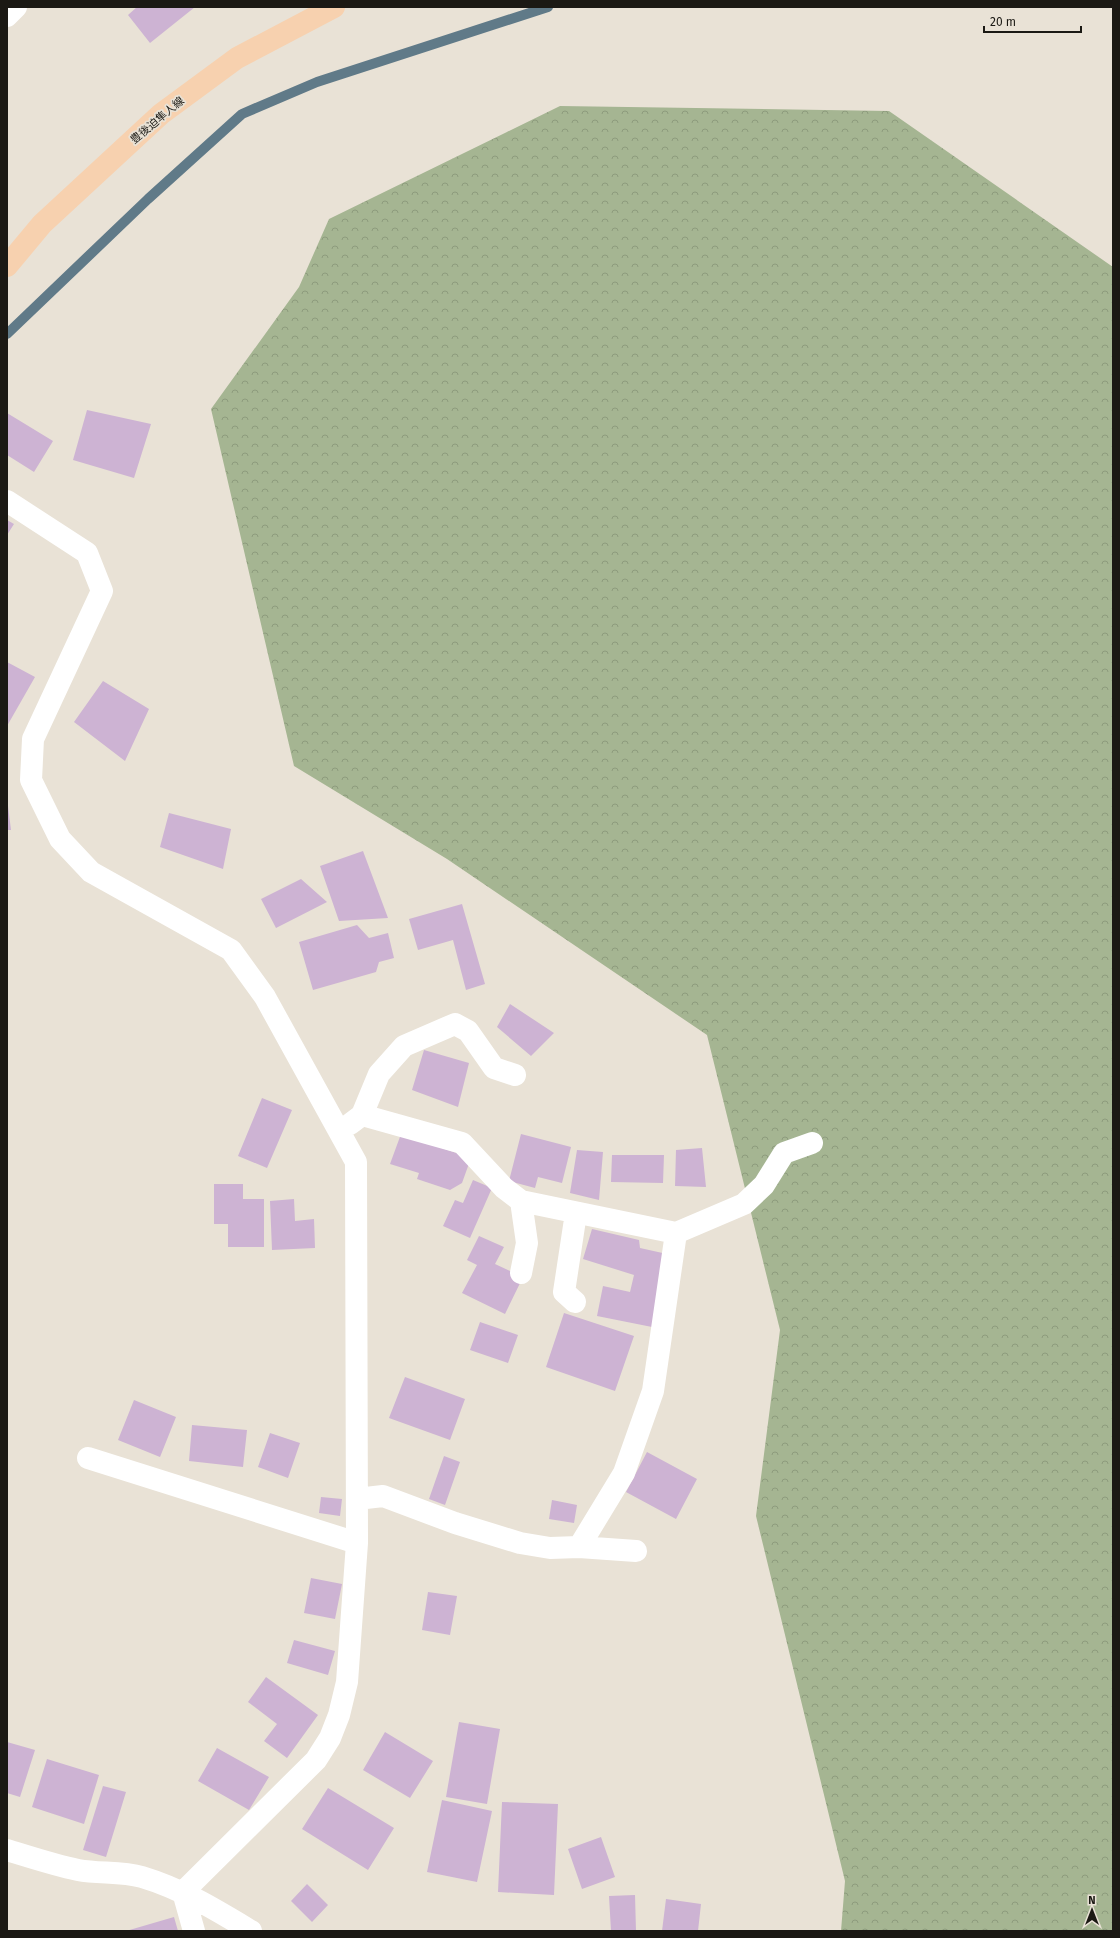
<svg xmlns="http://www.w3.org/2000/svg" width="1120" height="1938" font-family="'Fira Sans','Noto Sans JP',sans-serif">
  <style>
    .forest { fill: url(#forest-crowns) }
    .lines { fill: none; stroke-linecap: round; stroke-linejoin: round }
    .stream { stroke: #607a88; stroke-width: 10 }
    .building { fill: #cdb3d3 }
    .minor { stroke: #fff; stroke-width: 22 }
    .major { stroke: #f7d1af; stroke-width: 22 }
    .labels { text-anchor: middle; stroke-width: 3.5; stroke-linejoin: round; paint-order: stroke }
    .street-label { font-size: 11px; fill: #1b1914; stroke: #e9e2d6 }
  </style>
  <defs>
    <pattern id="forest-crowns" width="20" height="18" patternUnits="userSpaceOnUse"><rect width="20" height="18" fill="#a5b592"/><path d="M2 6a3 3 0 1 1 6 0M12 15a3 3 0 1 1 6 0" fill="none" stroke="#8d9b7d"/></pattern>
  </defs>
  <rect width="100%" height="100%" fill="#e9e2d6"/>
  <path class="forest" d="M560,106L889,111L1113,267V1931H841L845,1881L756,1516L780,1330L707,1035L447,859L294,766L211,409L299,287L329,219Z"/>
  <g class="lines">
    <path class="stream" d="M7,334L148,199L242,114L317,82L548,7"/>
  </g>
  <path class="building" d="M137,7H195L150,43L128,15Z
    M87,410L151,424L134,478L73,460Z
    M7,413L53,441L34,472L7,455Z
    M7,520L14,524L7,535Z
    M7,662L35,677L7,726Z
    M103,681L149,709L125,761L74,722Z
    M7,798L11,830H7Z
    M169,813L231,829L223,869L160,847Z
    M363,851L388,918L339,921L320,866Z
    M301,879L327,902L276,928L261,899Z
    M462,904L485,984L466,990L453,940L418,950L409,919Z
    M357,925L369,938L388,933L394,958L379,962L376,972L313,990L299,942Z
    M510,1004L554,1033L531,1056L497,1027Z
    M424,1050L469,1063L458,1107L412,1090Z
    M262,1098L292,1110L267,1168L238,1156Z
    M401,1134L471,1158L462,1183L450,1190L417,1179L419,1173L390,1164Z
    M521,1134L571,1147L562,1183L538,1177L535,1188L509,1181Z
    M702,1148L706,1187L675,1186L676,1150Z
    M577,1150L603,1152L599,1200L570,1193Z
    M612,1155H664L663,1183L611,1182Z
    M473,1180L492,1188L470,1238L443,1226L455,1200L463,1203Z
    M214,1184H243V1199H264V1247H228V1224H214Z
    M294,1199L295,1221L314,1219L315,1248L272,1250L270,1201Z
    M592,1229L639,1240L640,1248L667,1254L652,1327L597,1316L603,1286L630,1292L634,1275L583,1259Z
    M479,1236L504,1247L495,1264L523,1277L505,1314L462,1293L477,1265L467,1260Z
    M564,1313L634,1336L615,1391L546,1367Z
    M480,1322L518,1335L508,1363L470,1350Z
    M405,1377L465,1399L450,1440L389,1418Z
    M134,1400L176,1417L160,1457L118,1440Z
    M192,1425L247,1430L243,1467L189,1461Z
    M270,1433L300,1443L288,1478L258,1467Z
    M647,1452L697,1479L676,1519L626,1492Z
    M444,1456L460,1462L445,1505L429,1499Z
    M321,1497L342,1499L340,1516L319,1513Z
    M552,1500L577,1505L574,1523L549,1519Z
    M311,1578L342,1584L335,1619L304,1613Z
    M428,1592L457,1596L450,1635L422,1630Z
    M294,1640L335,1651L328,1675L287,1663Z
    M266,1677L318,1715L287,1758L264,1741L277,1724L248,1702Z
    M459,1722L500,1729L487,1804L446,1797Z
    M385,1732L433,1761L410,1798L363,1770Z
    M7,1742L35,1750L20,1797L7,1793Z
    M217,1748L269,1777L249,1810L198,1781Z
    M47,1759L99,1775L84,1824L32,1807Z
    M103,1786L126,1792L106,1857L83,1850Z
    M328,1788L394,1828L368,1870L302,1829Z
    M442,1800L492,1811L477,1882L427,1872Z
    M502,1802L558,1804L554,1895L498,1892Z
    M601,1837L615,1877L582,1889L568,1849Z
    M307,1884L328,1905L312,1922L291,1901Z
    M635,1895L636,1931H611L609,1896Z
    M666,1899L701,1904L698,1931H662Z
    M174,1917L178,1931H126Z"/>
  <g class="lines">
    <path class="minor" d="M7,16L16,7
      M7,501L87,553L102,591L33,739L31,780L60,839L91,872L231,950L265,997L356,1162L357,1543L347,1682L339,1715L330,1738L316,1760L183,1892
      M362,1115L462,1143L504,1188L521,1201L527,1243L521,1273
      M350,1124L362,1115L379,1074L404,1046L455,1024L468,1031L494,1068L515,1075
      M676,1233L744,1204L764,1185L784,1153L812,1143
      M575,1302L564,1292L576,1213
      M88,1458L357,1543
      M357,1499L383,1496L455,1523L520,1543L550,1548L579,1547L624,1473L653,1391L676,1233L521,1201
      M579,1547L636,1551
      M7,1850C30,1857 54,1865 78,1870C99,1874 121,1871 142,1877C182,1889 216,1910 251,1931
      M183,1892L194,1931"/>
    <path class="major" d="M7,266L42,224L161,114L237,58L334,7"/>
  </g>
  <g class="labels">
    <g class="street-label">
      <text transform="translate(157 120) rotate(-40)" y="4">豊後迫隼人線</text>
    </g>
  </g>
  <rect width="1120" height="1938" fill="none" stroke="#1b1914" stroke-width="16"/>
  <g transform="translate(1092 1910)" stroke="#e9e2d6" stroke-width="3" paint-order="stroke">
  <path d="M0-3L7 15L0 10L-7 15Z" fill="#1b1914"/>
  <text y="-6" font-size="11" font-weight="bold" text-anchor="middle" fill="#1b1914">N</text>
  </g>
  <path d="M984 26v6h97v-6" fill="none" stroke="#1b1914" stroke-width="2"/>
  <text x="990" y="26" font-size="12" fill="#1b1914" stroke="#e9e2d6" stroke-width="3" paint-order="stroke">20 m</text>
</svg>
